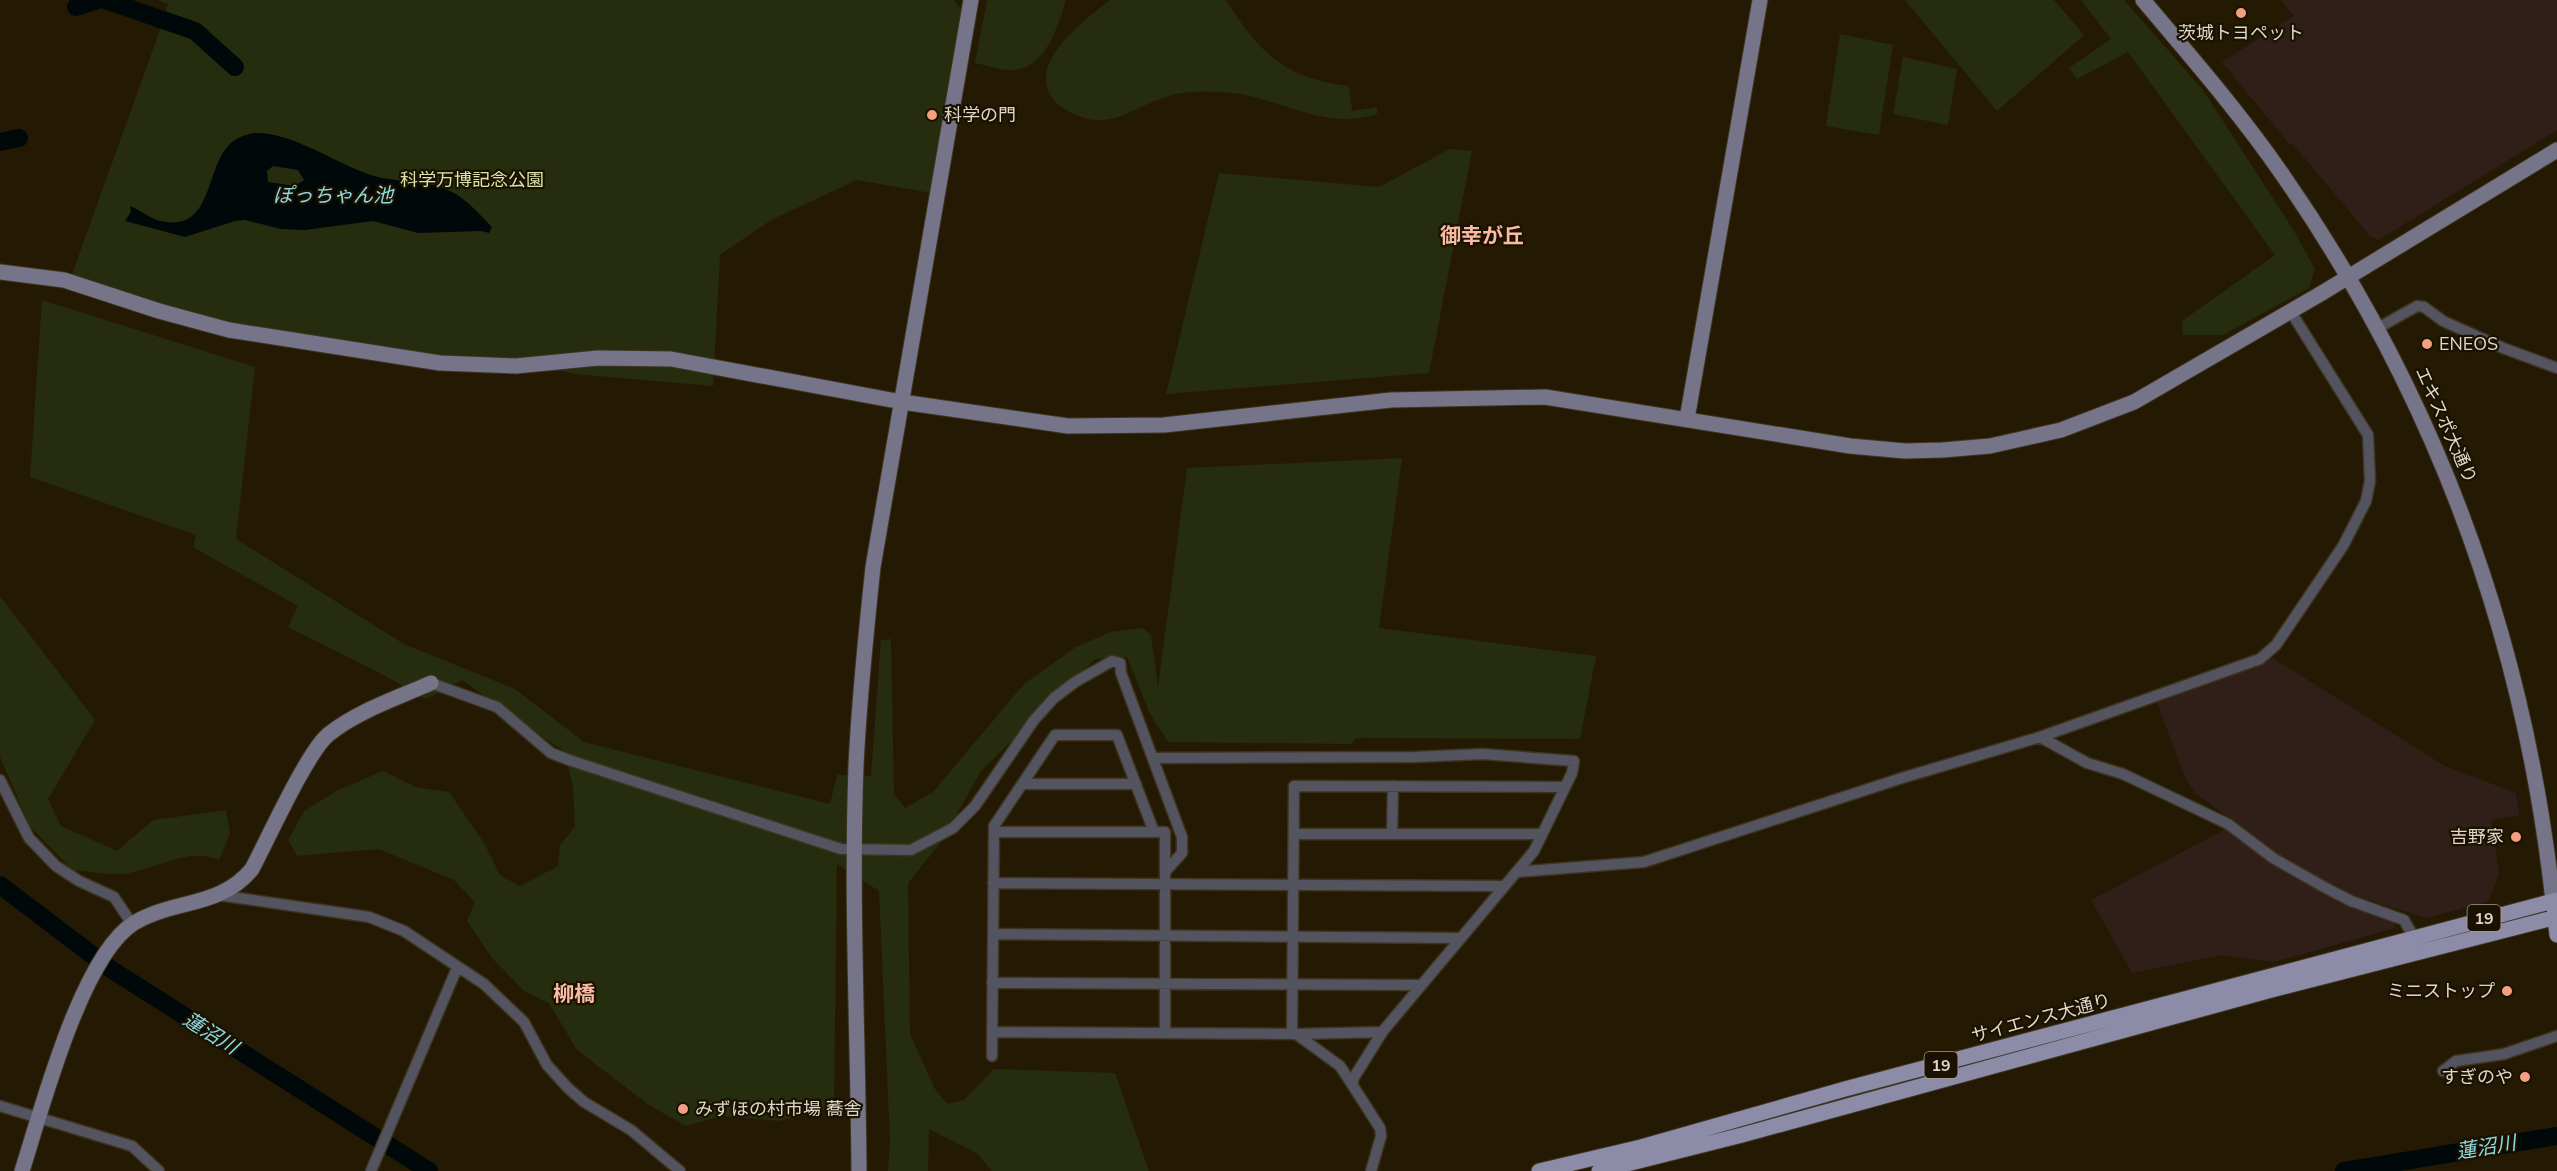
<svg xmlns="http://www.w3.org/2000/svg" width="2557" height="1171" font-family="'Nunito Sans','Noto Sans JP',sans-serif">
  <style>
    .commercial { fill: #301e18 }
    .green { fill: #262c0e }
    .water { fill: #00080a; fill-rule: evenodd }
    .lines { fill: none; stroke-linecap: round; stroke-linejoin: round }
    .river { stroke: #00080a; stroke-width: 18 }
    .street-casing { stroke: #3e3520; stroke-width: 13 }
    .secondary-casing { stroke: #3e3520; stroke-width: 17 }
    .primary-casing { stroke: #3e3520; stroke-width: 17 }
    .street { stroke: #545461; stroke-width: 10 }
    .secondary { stroke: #757489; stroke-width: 15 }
    .primary { stroke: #8d8ca8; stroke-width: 15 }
    .poi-dot { fill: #f3a082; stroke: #1b1100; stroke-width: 2 }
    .labels { text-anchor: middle; stroke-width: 4.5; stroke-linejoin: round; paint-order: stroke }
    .shield { fill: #1b1100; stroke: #a49c8d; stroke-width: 1.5 }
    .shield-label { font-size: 16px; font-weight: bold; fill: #ded8ca }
    .poi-label { font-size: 18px; fill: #ded8ca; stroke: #1b1100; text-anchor: start }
    .park-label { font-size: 18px; fill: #d7e4a9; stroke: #1b1100 }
    .street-label { font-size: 18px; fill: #ded8ca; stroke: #1b1100 }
    .water-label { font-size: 20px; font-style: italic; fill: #8cdbe4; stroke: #1b1100 }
    .quarter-label { font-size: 21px; font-weight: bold; fill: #fabba4; stroke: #1b1100 }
  </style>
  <rect width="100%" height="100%" fill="#241a04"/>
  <path class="commercial" d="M2281,0H2557V130L2379,240L2371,237L2292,143L2290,145L2222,62L2294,16Z
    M2268,658H2273L2445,766L2516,793L2519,815L2491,820L2499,874L2489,901L2427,918L2358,897L2325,882L2274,852L2194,792L2184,775L2156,700Z
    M2226,829L2267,860L2337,901L2394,923L2395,928L2274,962L2222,955L2132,973L2091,900Z"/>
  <path class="green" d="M158,0H954L962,10L931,193L857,180L771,220L720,255L713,386L574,374L520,360L478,362L257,329L179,312L71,277L161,27L168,4Z
    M987,0H1066C1057,28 1045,73 1007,70C996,69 985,65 975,63Z
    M1110,0H1226C1259,53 1286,79 1349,86L1352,111L1377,107V114C1321,133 1273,92 1218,92C1202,91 1185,91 1169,96C1126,109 1108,136 1063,108C1053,102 1046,91 1046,79C1044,51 1090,15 1110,0Z
    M1905,0H2054L2084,35L1997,111Z
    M2081,0H2124L2203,90L2294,231L2315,269L2309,288L2223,335H2183L2182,321L2275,255L2128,52L2077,79L2069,68L2111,39Z
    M1840,34L1893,45L1879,135L1826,126Z
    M1903,57L1957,69L1948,125L1893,114Z
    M1450,149L1472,151L1429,373L1166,394L1219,173L1379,187Z
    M42,300L255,367L236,539L404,644L515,689L584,742L830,804L837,775L871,776L881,640L891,639L894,794L905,808L933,792L1024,684L1076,647L1111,632L1142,628L1151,635L1158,687L1187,468L1402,458L1379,628L1596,656L1580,739L1356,738L1351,744L1168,742L1150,714L1127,657L1095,659L981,771L941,842L908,883L910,1034L935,1089L947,1104L964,1100L994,1069L1115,1073L1149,1171H992L977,1153L929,1129L928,1171H888L890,1141L879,891L837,864L834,1108L779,1121L722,1116L686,1126L649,1105L577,1050L549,1003L524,991L493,959L467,921L475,902L454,880L379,849L297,856L288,840L304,811L338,790L383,771L415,787L449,792L484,843L500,875L520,886L558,866L560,845L575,827L573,788L565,752L462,680L426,699L378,672L288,627L298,606L193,547L196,535L30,477Z
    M0,596L95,720L48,799L61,826L117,851L153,820L226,810L230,834L219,860C188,847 159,868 129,873C111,876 90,871 72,870L30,826L0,757Z"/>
  <path class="water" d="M254,133C294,132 335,164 374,176C399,183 426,179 450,191C467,199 479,214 492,227L489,233L481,231L418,233L373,221L305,230L281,229L245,220L235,221L185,237L125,221L131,212L130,206C143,211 151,221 167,222C212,228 206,168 229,145C235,138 245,135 254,133ZM273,166L298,170L304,180L295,186L268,182L267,171Z"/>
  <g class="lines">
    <path class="river" d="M105,0L195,31L235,67
      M76,7L98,0
      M0,142L19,138
      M0,885L112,970L429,1171
      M2344,1171L2557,1136"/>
    <defs>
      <path id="street" d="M2378,328L2417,306L2424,307L2443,321L2503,348L2557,368
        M431,683L497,707L551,753L569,760L841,849L911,850L953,828L975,806L1034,720L1054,698L1075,682L1112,661L1120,663L1121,673L1182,837V853L1165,872
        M2040,737L2087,763L2123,774L2228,824L2273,858L2324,887L2351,901L2404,920L2417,943
        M1153,758L1414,757L1483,754L1574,761L1572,773L1534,851L1383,1031L1353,1079V1086L1380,1128L1381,1136L1371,1171
        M0,780L29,838L56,866L79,881L114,897L132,924
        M1022,784H1136
        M994,832H1165V1033
        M1294,834H1542
        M1392,834L1393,786
        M1516,872L1644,862L1902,778L2040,737L2260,659L2276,645L2343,546L2366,501L2370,481L2368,435L2291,312
        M993,883L1504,886
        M218,895L369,917L404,931L484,984L524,1022L547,1065L568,1088L584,1102L631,1130L680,1171
        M993,934L1459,938
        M992,983L1420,985
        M992,1032L1296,1034L1340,1066L1353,1086
        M1292,1034L1294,786L1565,787
        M1296,1034L1382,1032
        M992,1056L994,826L1055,735H1117L1154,832
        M2443,1071L2456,1061L2504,1054L2557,1036
        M0,1106L132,1146L159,1171
        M371,1171L457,968"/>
      <path id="secondary" d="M2143,0C2191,57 2240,113 2282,174C2435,394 2524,635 2553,901
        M0,272L64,280L159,311L229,330L440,363L516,366L598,358L671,359L902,402L1068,426L1164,425L1391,400L1545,397L1850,446L1905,451L1943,450L1990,446L2061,430L2134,402L2322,293L2557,150
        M1687,419L1760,0
        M22,1171C41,1112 81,956 134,923C174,899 220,908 252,869C267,841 308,750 329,734C358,711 397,698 431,683
        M859,1171C858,1036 851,901 856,766C859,700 866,633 873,567L971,0"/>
      <path id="primary" d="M2554,907L2557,935
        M1539,1171L1641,1147L1845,1089L2557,900
        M1599,1171L1742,1135L2275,989L2557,917"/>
    </defs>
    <use href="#street" class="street-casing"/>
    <use href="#secondary" class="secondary-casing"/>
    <use href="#primary" class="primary-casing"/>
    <use href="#street" class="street"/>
    <use href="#secondary" class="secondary"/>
    <use href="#primary" class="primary"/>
  </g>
  <g class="poi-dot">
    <circle cx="2241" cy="13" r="6"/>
    <circle cx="932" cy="115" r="6"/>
    <circle cx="2427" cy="344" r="6"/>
    <circle cx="2516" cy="837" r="6"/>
    <circle cx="2507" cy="991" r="6"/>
    <circle cx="2525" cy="1077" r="6"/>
    <circle cx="683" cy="1109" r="6"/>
  </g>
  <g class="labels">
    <g class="shield">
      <rect x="2467.5" y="905" width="33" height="26" rx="4.5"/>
      <rect x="1924.5" y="1052" width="33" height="26" rx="4.5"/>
    </g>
    <g class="shield-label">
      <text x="2484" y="924">19</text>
      <text x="1941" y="1071">19</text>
    </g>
    <g class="poi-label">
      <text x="2241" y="39" text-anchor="middle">茨城トヨペット</text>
      <text x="944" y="121">科学の門</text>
      <text x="2439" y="350">ENEOS</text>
      <text x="2504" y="843" text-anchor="end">吉野家</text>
      <text x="2495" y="997" text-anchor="end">ミニストップ</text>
      <text x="2513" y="1083" text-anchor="end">すぎのや</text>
      <text x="695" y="1115">みずほの村市場 蕎舎</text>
    </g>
    <g class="park-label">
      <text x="472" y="186">科学万博記念公園</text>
    </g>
    <g class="street-label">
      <text transform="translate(2446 425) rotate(66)" y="6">エキスポ大通り</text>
      <text transform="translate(2041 1018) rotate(-15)" y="6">サイエンス大通り</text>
    </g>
    <g class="water-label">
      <text x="333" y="202">ぽっちゃん池</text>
      <text transform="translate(211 1033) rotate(32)" y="7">蓮沼川</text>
      <text transform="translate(2486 1147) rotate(-9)" y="7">蓮沼川</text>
    </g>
    <g class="quarter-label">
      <text x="1482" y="243">御幸が丘</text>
      <text x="574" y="1001">柳橋</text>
    </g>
  </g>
</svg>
